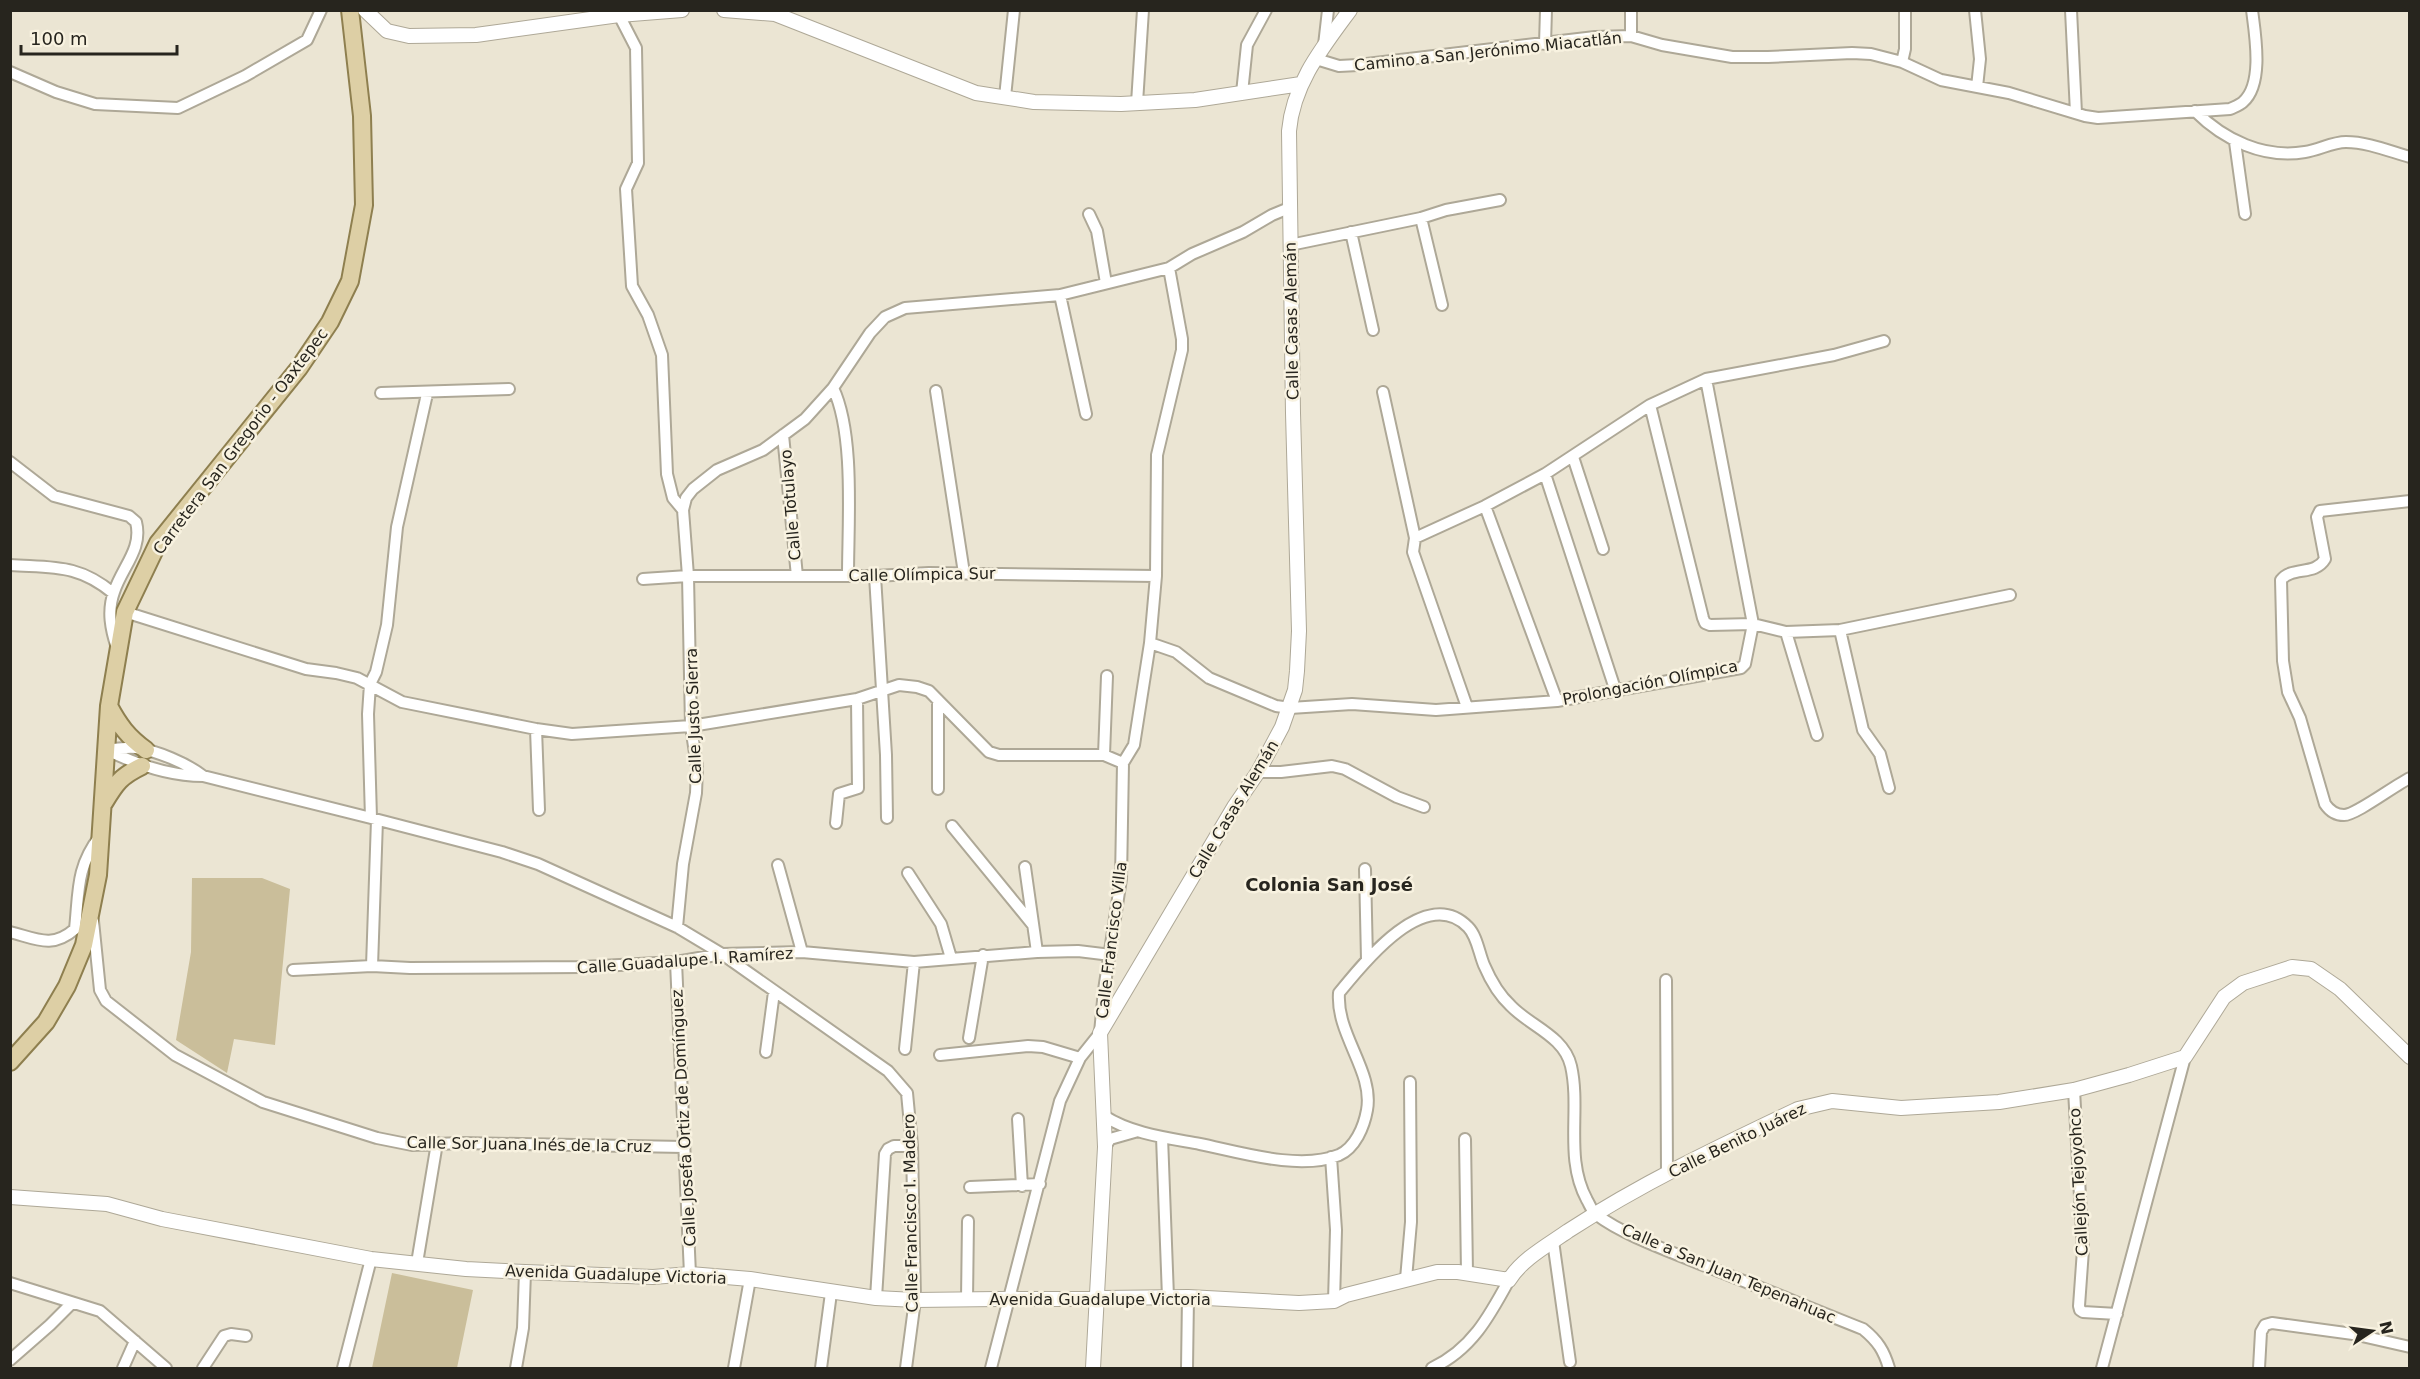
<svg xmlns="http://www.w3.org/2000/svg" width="2420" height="1379" font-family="'DejaVu Sans',sans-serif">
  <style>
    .green { fill: #cabe9a }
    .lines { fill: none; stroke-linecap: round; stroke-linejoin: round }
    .minor-casing { stroke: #aea897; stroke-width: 14 }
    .tertiary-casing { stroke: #aea897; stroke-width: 16 }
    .primary-casing { stroke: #8e7f4f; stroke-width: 20 }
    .minor { stroke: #fff; stroke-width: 10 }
    .tertiary { stroke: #fff; stroke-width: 14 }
    .primary { stroke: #ddcfa5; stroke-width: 16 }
    .labels { text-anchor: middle; stroke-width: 5; stroke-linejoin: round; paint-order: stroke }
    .street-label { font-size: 16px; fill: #27251e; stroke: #f8f2e0 }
    .neighbourhood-label { font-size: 18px; font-weight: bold; fill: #27251e; stroke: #f8f2e0 }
  </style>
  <rect width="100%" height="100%" fill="#ebe5d3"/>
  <path class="green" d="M192,878H262L290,889L275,1045L234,1039L227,1073L176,1040L191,952Z
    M392,1273L473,1290L457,1368H372Z"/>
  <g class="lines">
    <defs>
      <path id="minor" d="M1631,10V36
        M1975,10L1980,59L1977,87
        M2071,10L2076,113
        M619,15L636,48L638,163L626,189L632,286L648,315L662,355L667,474L673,498L683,510L688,576L691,726L697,767L696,793L683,864L677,927
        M1545,44L1546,10
        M1324,45L1328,10
        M1316,59L1339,66L1358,65L1595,37L1631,36L1662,45L1732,57H1768L1852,53L1871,54L1902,62L1941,80L2009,93L2085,116L2098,118L2230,109C2234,107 2240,105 2243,102C2264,84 2255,34 2252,10
        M1902,62L1905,49V10
        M10,72L56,92L95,104L178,108L245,76L307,40L321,10
        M1242,93L1247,45L1266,10
        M1005,97L1014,10
        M1137,103L1143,10
        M2195,111C2224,140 2264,159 2305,152C2319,150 2332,142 2346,142C2367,142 2389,151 2410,157
        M2235,142L2245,214
        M1089,214L1097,231L1106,283
        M1421,218L1442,305
        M1351,232L1373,330
        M1290,245L1421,218L1446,210L1500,200
        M1060,295L1086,414
        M833,388C855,434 848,523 848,575
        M936,391L964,573
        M1383,392L1415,538
        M381,393L509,389
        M1650,405L1703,618L1705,623L1710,625L1753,624L1706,379
        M783,435L797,576
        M1573,457L1603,549
        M10,462L54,496L129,516L136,522C143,549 122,567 114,592C107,611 111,630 117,648
        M1545,474L1616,692
        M2410,501L2320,511L2317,517L2325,559C2315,576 2292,566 2281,580L2283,661L2288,692L2300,718L2325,804C2329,810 2335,815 2344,815C2356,815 2395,785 2410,778
        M1485,506L1557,701
        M683,510L686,498L693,489L717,470L763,450L805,419L833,388L870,333L885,317L905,308L1060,295L1169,268L1192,254L1243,232L1272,215L1289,208
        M10,565C54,568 78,564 113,593
        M875,576L886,755L887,818
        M643,579L688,576H875L929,573L1156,576
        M125,612L306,669L336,673L357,678L402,702L536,729L572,734L691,726L857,699L899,685L917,687L929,691L989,752L999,755H1104L1123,763
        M1840,630L1863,730L1880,754L1889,788
        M1786,632L1817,735
        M1150,643L1176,652L1209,678L1276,706L1290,708L1352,704L1436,710L1557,701L1741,668L1745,664L1753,624L1786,632L1840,630L2010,595
        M938,700V789
        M1467,707L1413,552L1415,538L1485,506L1545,474L1650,405L1706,379L1834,355L1884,341
        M536,729L539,810
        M105,749C135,764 169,776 203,776L371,818L502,852L538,864L677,927L722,954L888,1071L907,1093L912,1146L915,1300L906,1368
        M108,749C117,749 127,747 136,748C158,751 186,763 203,776
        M1104,755L1107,676
        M1258,772H1281L1332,766L1345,769L1397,797L1424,807
        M371,818L368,714L370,684L376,672L387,625L397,527L427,394
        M836,823L839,794L858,788L857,699
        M952,826L1033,925
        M778,865L802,952
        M1025,867L1037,952
        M1365,869L1367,960
        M908,873L941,924L951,958
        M93,921L100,990L106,1001L175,1055L263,1102L377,1138L412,1145L461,1143L684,1147
        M10,932C37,939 52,949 75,929C79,891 76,867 100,836
        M676,962L690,1274
        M372,966L377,820
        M293,970L372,966L410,968L582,967L676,962L722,954L802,952L914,962L1037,952L1078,951L1111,955
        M1666,980L1667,1173
        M969,1038L983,955
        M905,1049L914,962
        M766,1052L774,992
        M940,1055L1028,1046L1043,1047L1080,1058
        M2074,1090L2083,1250L2079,1306L2080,1310L2083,1312L2117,1314
        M1104,1116C1132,1134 1168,1138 1200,1144C1239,1152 1300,1171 1339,1155C1355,1148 1364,1127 1367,1110C1374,1071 1336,1035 1339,993C1364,962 1426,884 1468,927C1477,936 1479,953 1484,965C1490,979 1499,995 1511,1006C1530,1026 1564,1036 1571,1066C1581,1110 1564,1158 1587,1200C1590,1205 1592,1212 1597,1215C1623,1235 1672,1252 1703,1265C1757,1286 1810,1308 1863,1329C1878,1341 1884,1351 1889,1368
        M1018,1119L1022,1186
        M1162,1137L1168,1297
        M1465,1139L1467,1273
        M1105,1147L1110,1139L1138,1131
        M1331,1157L1336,1230L1334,1301
        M970,1187L1040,1184
        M1553,1241L1570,1362
        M417,1263L437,1143
        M1406,1279L1411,1222L1410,1082
        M10,1283L100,1311L166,1368
        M876,1298L885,1154L888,1149L894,1146H912
        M967,1300L968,1221
        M10,1360L50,1325L72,1303
        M123,1368L135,1341
        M203,1368L224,1336L231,1334L246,1336
        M343,1368L371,1259
        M516,1368L523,1328L525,1272
        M734,1368L750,1279
        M821,1368L831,1293
        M991,1368L1060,1101L1080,1058L1100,1033L1104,990L1121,879L1123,763L1134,745L1150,643L1156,576L1157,455L1182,350V339L1169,268
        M1187,1368L1188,1297
        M1432,1368C1471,1350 1489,1317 1509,1280
        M2102,1368L2185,1057
        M2259,1368L2261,1332L2265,1325L2272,1323L2353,1334L2410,1347"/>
      <path id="tertiary" d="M365,10L387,31L409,36L476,35L619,15L682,10
        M724,10L775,14L976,93L1034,102L1121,104L1195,100L1301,84
        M10,1197L107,1204L162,1219L371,1259L466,1269L525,1272L653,1277L690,1274L750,1279L876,1298L915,1300L1188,1297L1299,1303L1334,1301L1346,1295L1437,1272H1458L1509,1280C1522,1259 1548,1245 1568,1231C1642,1183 1718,1147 1798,1109L1832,1101L1901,1108L1999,1102L2074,1090L2129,1075L2185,1057L2224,997L2243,983L2292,967L2311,969L2340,989L2410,1057
        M1093,1368L1105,1147L1100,1033L1234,807L1258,772L1282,727L1295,690L1297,671L1299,631L1293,413L1289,131C1293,84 1322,48 1350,10"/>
      <path id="primary" d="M109,706C119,725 128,737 146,750
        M104,803C116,783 121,776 142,766
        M10,1062L46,1022L67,986L84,945L98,875L109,706L125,612L158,543L299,368L330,322L350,281L364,205L362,116L350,10"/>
    </defs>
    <use href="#minor" class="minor-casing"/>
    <use href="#tertiary" class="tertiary-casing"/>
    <use href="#primary" class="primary-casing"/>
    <use href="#minor" class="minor"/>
    <use href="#tertiary" class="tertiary"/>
    <use href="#primary" class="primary"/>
  </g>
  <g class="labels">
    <g class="street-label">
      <text transform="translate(1488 51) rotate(-6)" y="6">Camino a San Jerónimo Miacatlán</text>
      <text transform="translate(1291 321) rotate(-91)" y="6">Calle Casas Alemán</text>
      <text transform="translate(240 441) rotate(-53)" y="6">Carretera San Gregorio - Oaxtepec</text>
      <text transform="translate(790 505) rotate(-95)" y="6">Calle Totulayo</text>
      <text transform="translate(922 574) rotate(-1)" y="6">Calle Olímpica Sur</text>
      <text transform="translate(1650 682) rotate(-11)" y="6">Prolongación Olímpica</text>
      <text transform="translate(693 716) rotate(-92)" y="6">Calle Justo Sierra</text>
      <text transform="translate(1233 809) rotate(-59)" y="6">Calle Casas Alemán</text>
      <text transform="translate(1111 940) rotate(-83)" y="6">Calle Francisco Villa</text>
      <text transform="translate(685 960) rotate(-4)" y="6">Calle Guadalupe I. Ramírez</text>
      <text transform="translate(683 1118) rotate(-93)" y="6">Calle Josefa Ortiz de Domínguez</text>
      <text transform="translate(1737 1140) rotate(-26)" y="6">Calle Benito Juárez</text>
      <text transform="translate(529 1144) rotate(1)" y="6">Calle Sor Juana Inés de la Cruz</text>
      <text transform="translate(2078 1182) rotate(-93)" y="6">Callejón Tejoyohco</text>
      <text transform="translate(910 1213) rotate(-91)" y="6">Calle Francisco I. Madero</text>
      <text transform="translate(1729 1273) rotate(23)" y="6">Calle a San Juan Tepenahuac</text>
      <text transform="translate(616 1274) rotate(2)" y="6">Avenida Guadalupe Victoria</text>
      <text x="1100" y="1305">Avenida Guadalupe Victoria</text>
    </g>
    <g class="neighbourhood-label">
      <text x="1329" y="891">Colonia San José</text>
    </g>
  </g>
  <rect width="2420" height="1379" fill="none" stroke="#27251e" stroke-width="24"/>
  <g transform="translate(2372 1331) rotate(77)" stroke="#f8f2e0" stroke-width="4.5" paint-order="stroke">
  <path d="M0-4.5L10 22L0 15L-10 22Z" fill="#27251e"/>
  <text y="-9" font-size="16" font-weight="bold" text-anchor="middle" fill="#27251e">N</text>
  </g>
  <path d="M21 45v9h156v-9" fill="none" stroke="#27251e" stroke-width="3"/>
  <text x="30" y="45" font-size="18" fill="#27251e" stroke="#f8f2e0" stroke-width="4.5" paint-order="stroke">100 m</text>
</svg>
